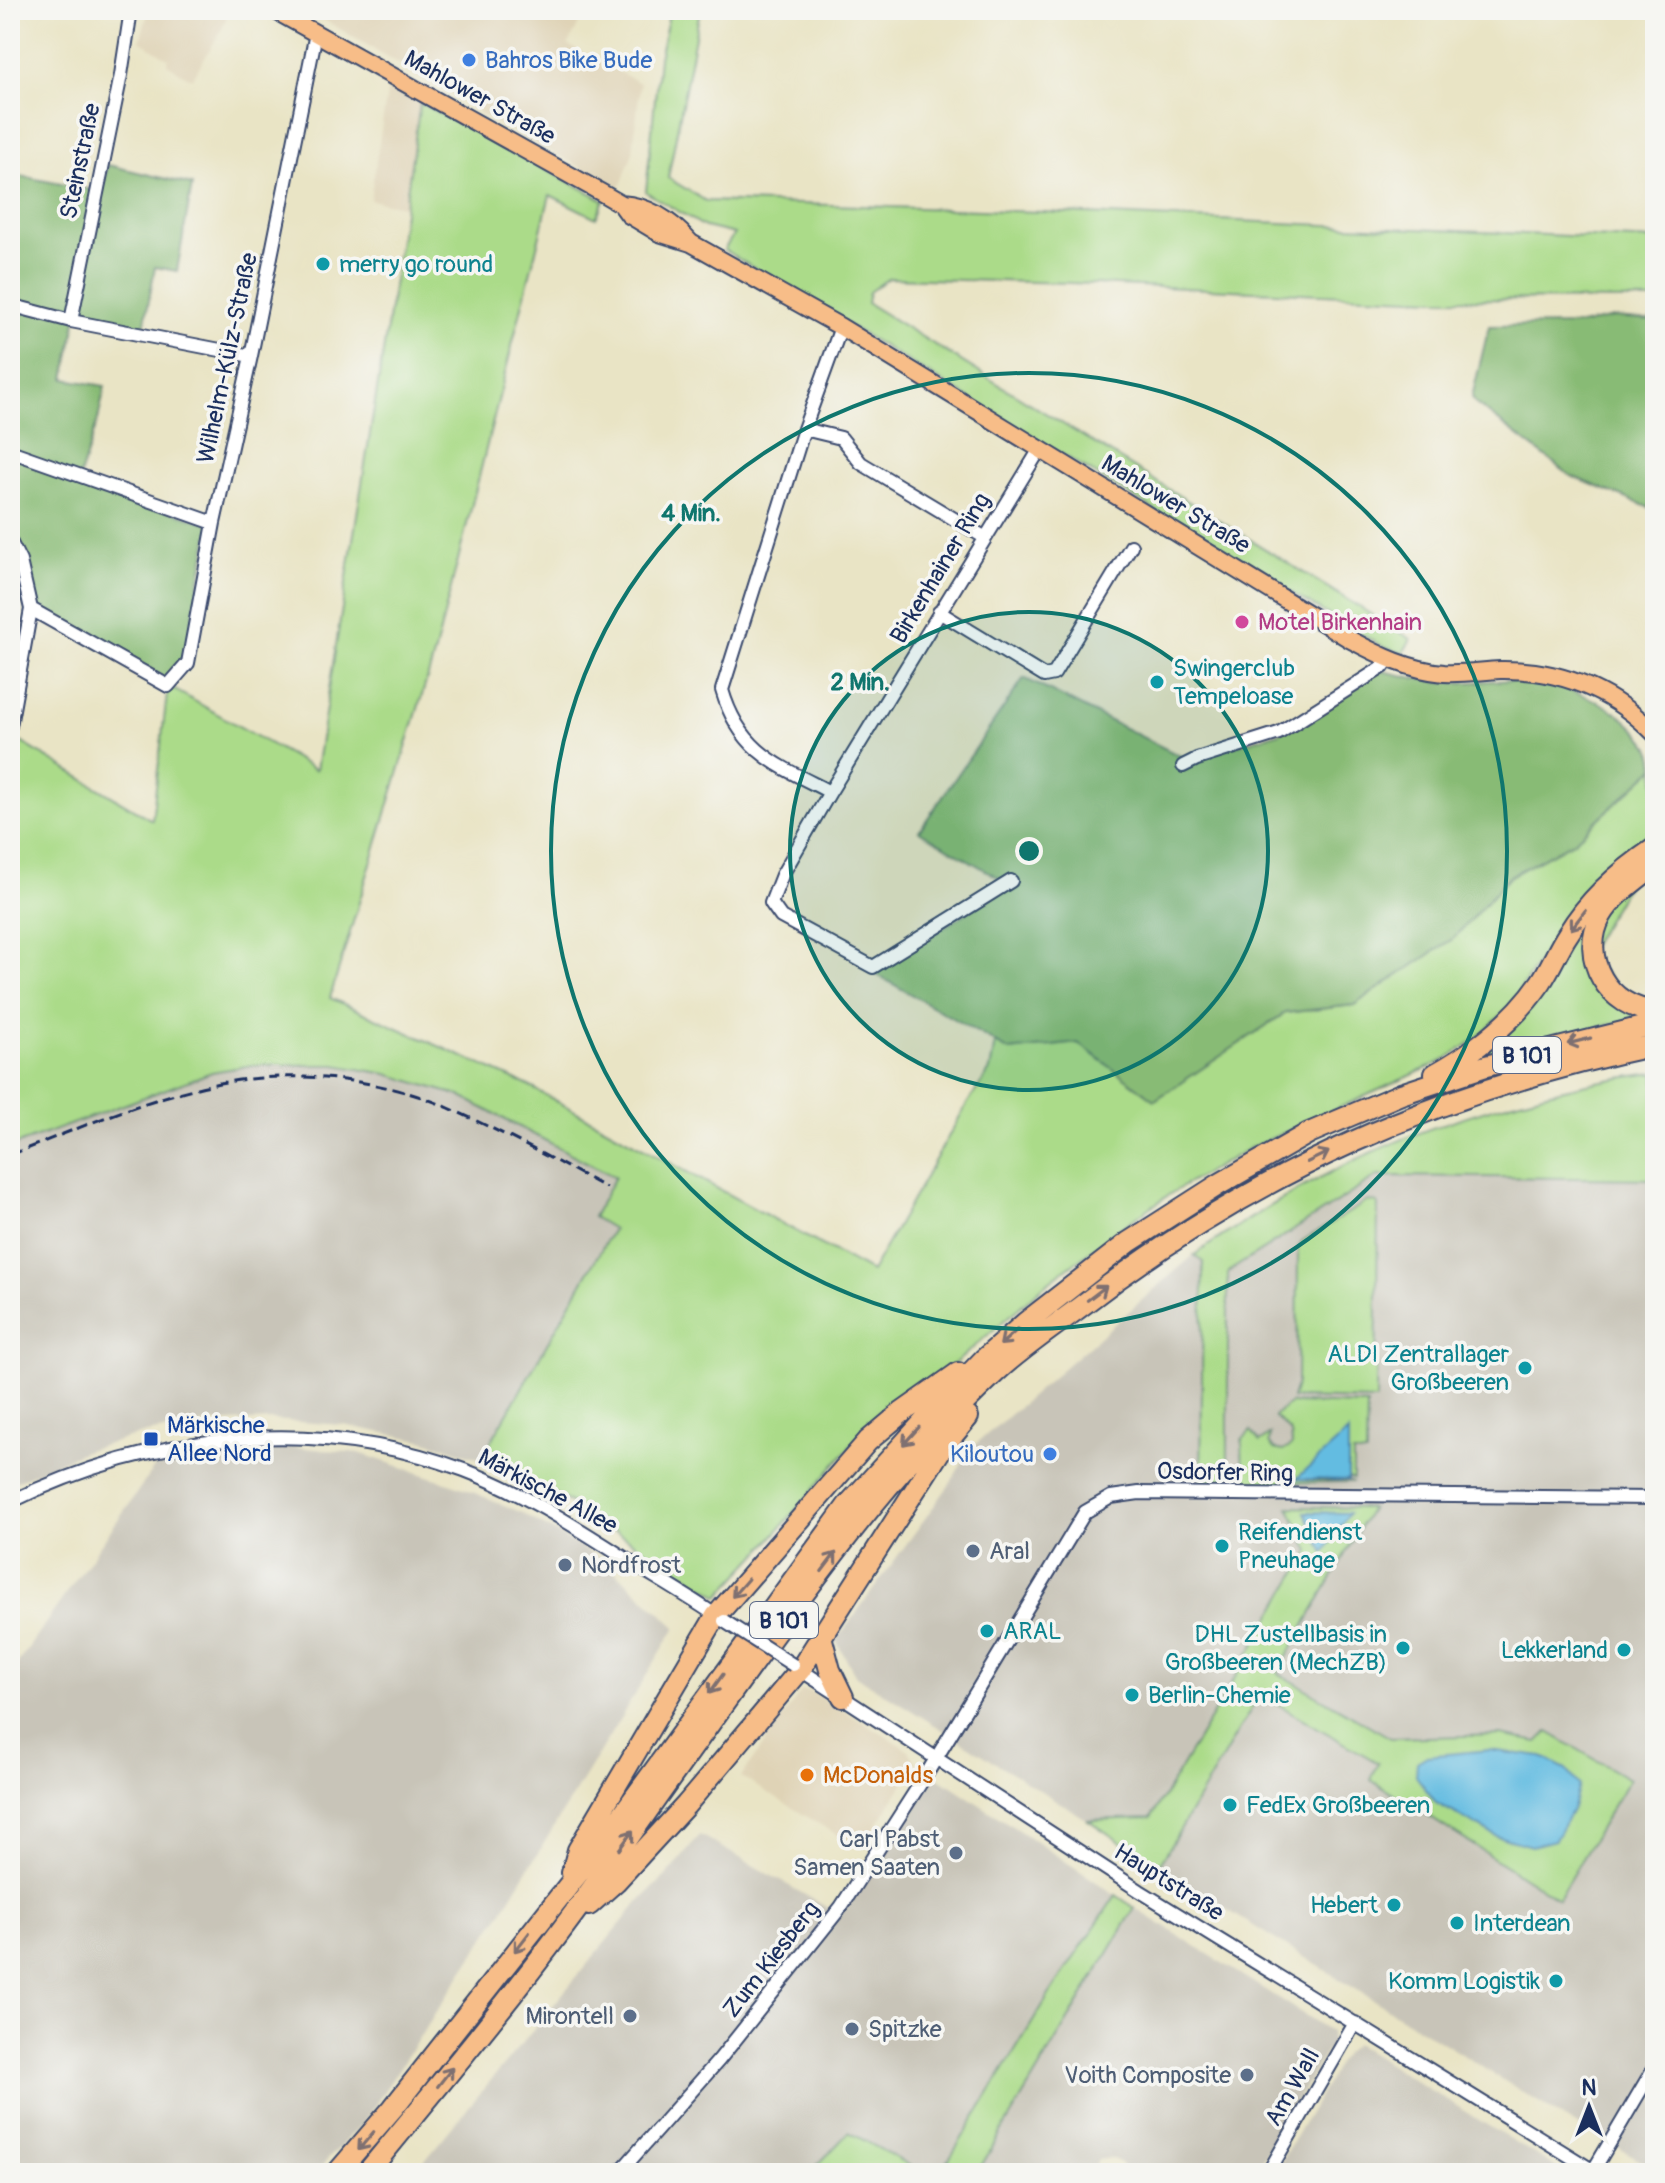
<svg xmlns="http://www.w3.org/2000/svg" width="1665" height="2183" font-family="Pangolin,sans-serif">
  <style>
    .built { fill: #dfd3b6 }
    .industrial { fill: #c8c4b8 }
    .green { fill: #abdb89; stroke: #638574; stroke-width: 2 }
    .forest { fill: #88bb75; stroke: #52756a; stroke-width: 2 }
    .water { fill: #64bce1; stroke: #4076a0; stroke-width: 2 }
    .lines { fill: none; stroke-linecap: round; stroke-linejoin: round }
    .minor-casing { stroke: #3a4a6d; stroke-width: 16 }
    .major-casing { stroke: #3a4a6d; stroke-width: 20 }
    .highway-casing { stroke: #3a4a6d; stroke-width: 24 }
    .minor { stroke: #fff; stroke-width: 12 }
    .major { stroke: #f7bd88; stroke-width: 16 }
    .highway { stroke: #f7bd88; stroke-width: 20 }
    .rail { stroke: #1b2f5e; stroke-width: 3; stroke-dasharray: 12 6; stroke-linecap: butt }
    .minor-bridge-casing { stroke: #3a4a6d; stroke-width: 16; stroke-linecap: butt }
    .minor-bridge { stroke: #fff; stroke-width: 12 }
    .oneway { stroke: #7e6f71 }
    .ring { fill: none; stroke: #0f766e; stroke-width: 4 }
    .shop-dot { fill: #3f7fe0; stroke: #f6f6f2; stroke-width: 3 }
    .culture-dot { fill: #0f9aa8; stroke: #f6f6f2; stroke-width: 3 }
    .hotel-dot { fill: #d1479c; stroke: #f6f6f2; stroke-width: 3 }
    .transit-dot { fill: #1a4fb4; stroke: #f6f6f2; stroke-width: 3 }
    .service-dot { fill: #5c6f8a; stroke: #f6f6f2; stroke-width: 3 }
    .food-dot { fill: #e8710a; stroke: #f6f6f2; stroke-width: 3 }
    .labels { text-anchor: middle; stroke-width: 7; stroke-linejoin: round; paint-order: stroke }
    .shield { fill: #f6f6f2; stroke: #5d6b8a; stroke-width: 2 }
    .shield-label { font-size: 22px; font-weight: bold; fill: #1b2f5e }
    .shop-label { font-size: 24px; fill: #366cbe; stroke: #f6f6f2; text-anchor: start }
    .street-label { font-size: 24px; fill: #1b2f5e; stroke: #f6f6f2 }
    .culture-label { font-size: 24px; fill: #0d838f; stroke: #f6f6f2; text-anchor: start }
    .hotel-label { font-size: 24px; fill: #b23c85; stroke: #f6f6f2; text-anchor: start }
    .transit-label { font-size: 24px; fill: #164399; stroke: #f6f6f2; text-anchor: start }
    .service-label { font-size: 24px; fill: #4e5e75; stroke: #f6f6f2; text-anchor: start }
    .food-label { font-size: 24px; fill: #c56008; stroke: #f6f6f2; text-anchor: start }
    .centre { fill: #0f766e; stroke: #f6f6f2; stroke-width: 4 }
    .ring-label { font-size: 24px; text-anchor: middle; font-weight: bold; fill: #0f766e; stroke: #f6f6f2; stroke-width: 7; stroke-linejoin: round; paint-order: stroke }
  </style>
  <rect width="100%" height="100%" fill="#f6f6f2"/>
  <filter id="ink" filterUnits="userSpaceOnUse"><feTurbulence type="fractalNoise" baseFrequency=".0125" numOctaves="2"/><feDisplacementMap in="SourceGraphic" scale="16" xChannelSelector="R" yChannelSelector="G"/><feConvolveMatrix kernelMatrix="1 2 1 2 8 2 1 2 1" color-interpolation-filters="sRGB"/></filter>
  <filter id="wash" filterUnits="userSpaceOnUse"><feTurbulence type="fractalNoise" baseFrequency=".006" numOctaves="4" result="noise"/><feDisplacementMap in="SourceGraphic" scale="32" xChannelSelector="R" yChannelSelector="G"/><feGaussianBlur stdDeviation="1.8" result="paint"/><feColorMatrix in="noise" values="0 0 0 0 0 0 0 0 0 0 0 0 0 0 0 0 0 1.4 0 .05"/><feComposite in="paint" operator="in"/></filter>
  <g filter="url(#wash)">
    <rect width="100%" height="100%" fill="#e9e4c5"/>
    <path class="built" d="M149,10H229L222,29L192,79L167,64L169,59L140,41Z
      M307,10H586L568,45L640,83L633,152L620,188L478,113L479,110Z
      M388,86L420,103L404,206L370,200Z
      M801,1691H809L861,1721L908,1750L917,1763L861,1849L741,1777Z"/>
    <path class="industrial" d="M302,1064L335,1065L387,1074L460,1096L616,1177L613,1228L481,1459L426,1441L343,1425L271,1420L210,1423L146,1433L87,1450L10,1484V1147L212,1072L253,1065Z
      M1378,1176L1655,1179V2168L1571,2122L1158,1867L1088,1820L856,1676L836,1641L950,1484L969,1450L1194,1255L1228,1272Z
      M294,1447L359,1453L461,1487L520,1512L605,1562L676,1627L500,1915L365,2120L315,2173H10V1674L154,1468L227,1449Z
      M935,1775L1116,1895L1049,1995L941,2173H923L850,2132L810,2173H414L638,1903L672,1870L700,1835L840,1915Z
      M1135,1908L1330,2031L1331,2043L1254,2173H1129L1119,2162L1111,2158L1098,2160L1091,2173H977Z
      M1355,2044L1565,2173H1274L1345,2052Z"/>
    <path class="green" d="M670,10H700L668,178L706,201L1043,212L1655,240V300L1435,299L1070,283L889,278L869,292L867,303L1411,639L1403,653L1384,647L1345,625L724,250L734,234L705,227L646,192L659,58Z
      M420,103L604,200L596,218L550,195L433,659L330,998L529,1086L871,1272L967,1104L990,1070L995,1043L1010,1051L1078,1043L1155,1099L1285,1013L1354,1005L1454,938L1510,876L1573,842L1655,768V836L1619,860L1593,885L1569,915L1507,1010L1476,1039L1443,1061L1250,1148L1173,1192L1122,1227L1046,1284L959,1360L861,1434L766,1545L719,1596L552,1492L481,1459L613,1229L593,1217L615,1177L460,1096L387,1074L335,1065H253L212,1072L10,1147V768L14,738L152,820L168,686L316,770L387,328Z
      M1634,874L1587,953L1642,1017L1481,1056L1573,935Z
      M1655,1073V1179L1378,1176L1228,1272V1485L1201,1487L1203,1262L1194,1255C1240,1224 1286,1195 1335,1170C1426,1123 1554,1085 1655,1073Z
      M1368,1201L1378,1203L1376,1400L1292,1398L1297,1382L1298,1248L1302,1241Z
      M1291,1403L1367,1405L1366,1454H1353V1479L1348,1478V1434L1298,1479L1353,1482L1243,1483L1242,1440L1251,1431L1260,1442L1270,1434L1269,1443L1274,1449L1283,1451L1292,1445L1291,1433L1274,1416Z
      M1289,1507L1371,1508L1278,1673L1391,1738L1501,1735L1538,1742L1548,1732L1629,1779L1558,1899L1371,1780L1378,1763L1260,1694L1158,1867L1088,1820L1151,1818L1310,1551Z
      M1116,1895L1135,1908L977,2173H941L1049,1995Z
      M849,2132L923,2173H810Z"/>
    <path class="forest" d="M108,165L192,185L177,271L155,267L144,328L77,316L65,379L105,386L98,420L78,482L211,524L184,661L168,686L10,597V174L102,192Z
      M1613,318L1655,321V510L1571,476L1476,404L1472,397L1489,326L1580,325Z
      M1379,670C1401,675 1423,681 1446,682C1470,684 1495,679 1520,681C1562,684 1608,699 1637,731C1648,743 1655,751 1655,768L1573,842L1510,876L1454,938L1354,1005L1285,1013L1155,1100L1078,1043L1010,1051L872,972L1011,885L919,831L1024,678L1186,759L1279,733Z"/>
    <path class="water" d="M1348,1432V1480L1296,1479Z
      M1305,1512L1349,1513L1324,1553Z
      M1489,1750L1542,1757L1566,1769L1579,1785L1573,1808L1555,1840L1532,1846L1496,1836L1436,1803L1416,1776L1417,1762L1427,1756Z"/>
  </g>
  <g filter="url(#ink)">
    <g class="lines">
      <defs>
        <path id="minor" d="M10,305L71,321L251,356
          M71,321L121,75L131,10
          M804,429L841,438L861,463L984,537
          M10,451L214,523
          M10,541L20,561L31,609L10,726
          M31,609L168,686L188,663L214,523L251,356L316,33
          M939,612L1044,676L1054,674L1131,546
          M1183,766L1197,759L1279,733L1383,667L1388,660
          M830,792C777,765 740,752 722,690L804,429L841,327
          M1011,881L873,967L781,917L771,903L782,875L830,792L1040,449
          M10,1502C152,1433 314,1414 464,1470C525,1493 579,1529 634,1564C663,1582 693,1599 721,1619
          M796,1667L1140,1891L1597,2173
          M1593,2171L1655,2066
          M619,2173L719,2060L841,1907L929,1770L1085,1512L1111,1497L1139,1493L1655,1498
          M1268,2173L1355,2023"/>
        <path id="major" d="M274,10L602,193L621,204L629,215L659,233L691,243L841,327L1351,640C1381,656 1410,670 1444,673C1463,674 1481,671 1500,670C1561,669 1612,690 1655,734
          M621,204C649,206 672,221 690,242"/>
        <path id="highway" d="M1655,865C1636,880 1613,895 1601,916C1578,958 1609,1009 1655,1011
          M1435,1074C1476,1051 1514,1021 1541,982C1551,967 1558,949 1568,934C1589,899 1622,870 1655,848
          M821,1636L830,1670L843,1697
          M572,1873L578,1850L716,1616L868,1441L900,1414L958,1373
          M589,1905L616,1881L686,1805L800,1670L940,1451L968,1417
          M337,2173L393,2108L595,1852L848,1505L929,1416L984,1359L1025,1323L1129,1242L1218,1185L1309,1133L1401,1094L1486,1066L1655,1024
          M367,2173C434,2091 503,2009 566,1924C605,1872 642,1818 680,1765C778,1629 873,1487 996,1372C1022,1348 1052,1328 1080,1307C1256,1171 1438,1091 1655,1045"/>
      </defs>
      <use href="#minor" class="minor-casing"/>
      <use href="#major" class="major-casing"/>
      <use href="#highway" class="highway-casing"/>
      <use href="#minor" class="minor"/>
      <use href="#major" class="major"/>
      <use href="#highway" class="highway"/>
      <path class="rail" d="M10,1155C70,1132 130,1105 193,1089C272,1068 373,1074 449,1108C502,1132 554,1160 606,1188"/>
      <defs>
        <path id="minor-bridge" d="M724,1621L793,1665"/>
      </defs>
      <use href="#minor-bridge" class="minor-bridge-casing"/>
      <use href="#minor-bridge" class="minor-bridge"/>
    </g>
    <defs><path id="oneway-shaft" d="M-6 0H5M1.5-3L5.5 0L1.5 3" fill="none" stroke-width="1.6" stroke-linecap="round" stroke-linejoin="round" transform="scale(2)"/></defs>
    <g class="oneway">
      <use href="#oneway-shaft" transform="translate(1578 920) rotate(127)"/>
      <use href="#oneway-shaft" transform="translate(1579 1041) rotate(166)"/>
      <use href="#oneway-shaft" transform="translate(1318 1157) rotate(-26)"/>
      <use href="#oneway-shaft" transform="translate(1097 1293) rotate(-37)"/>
      <use href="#oneway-shaft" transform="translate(1009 1337) rotate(138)"/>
      <use href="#oneway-shaft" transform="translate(911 1436) rotate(132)"/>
      <use href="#oneway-shaft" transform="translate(829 1562) rotate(-53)"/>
      <use href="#oneway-shaft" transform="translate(740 1588) rotate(131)"/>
      <use href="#oneway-shaft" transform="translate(716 1684) rotate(126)"/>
      <use href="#oneway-shaft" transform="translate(626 1840) rotate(-54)"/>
      <use href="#oneway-shaft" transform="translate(522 1942) rotate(128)"/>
      <use href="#oneway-shaft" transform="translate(445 2077) rotate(-52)"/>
      <use href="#oneway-shaft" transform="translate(366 2141) rotate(130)"/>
    </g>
  </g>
  <circle cx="1029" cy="851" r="239" fill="#0f766e" fill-opacity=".12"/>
  <g class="ring">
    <circle cx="1029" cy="851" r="239"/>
    <circle cx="1029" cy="851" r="478"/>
  </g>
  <g class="shop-dot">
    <circle cx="469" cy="60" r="8"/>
    <circle cx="1050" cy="1454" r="8"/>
  </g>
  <g class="culture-dot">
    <circle cx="323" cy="264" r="8"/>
    <circle cx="1157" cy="682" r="8"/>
    <circle cx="1525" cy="1368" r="8"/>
    <circle cx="1222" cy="1546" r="8"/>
    <circle cx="987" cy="1631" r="8"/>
    <circle cx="1403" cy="1648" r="8"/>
    <circle cx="1624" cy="1650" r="8"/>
    <circle cx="1132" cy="1695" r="8"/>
    <circle cx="1230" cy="1805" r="8"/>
    <circle cx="1394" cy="1905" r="8"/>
    <circle cx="1457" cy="1923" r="8"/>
    <circle cx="1556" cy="1981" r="8"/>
  </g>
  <circle class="hotel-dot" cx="1242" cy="622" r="8"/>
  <rect class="transit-dot" x="143" y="1431" width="16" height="16" rx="4"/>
  <g class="service-dot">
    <circle cx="973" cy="1551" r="8"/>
    <circle cx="565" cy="1565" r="8"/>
    <circle cx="956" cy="1853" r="8"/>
    <circle cx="630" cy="2016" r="8"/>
    <circle cx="852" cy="2029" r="8"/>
    <circle cx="1247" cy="2075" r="8"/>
  </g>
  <circle class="food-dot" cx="807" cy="1775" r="8"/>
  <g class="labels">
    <g class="shield">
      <rect x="1493" y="1037" width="68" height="36" rx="6"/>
      <rect x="750" y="1602" width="68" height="36" rx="6"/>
    </g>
    <g class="shield-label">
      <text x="1527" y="1063">B 101</text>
      <text x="784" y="1628">B 101</text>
    </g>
    <g class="shop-label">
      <text x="485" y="68">Bahros Bike Bude</text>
      <text x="1034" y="1462" text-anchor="end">Kiloutou</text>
    </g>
    <g class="street-label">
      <text transform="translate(480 97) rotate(29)" y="8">Mahlower Straße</text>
      <text transform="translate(80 161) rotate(-78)" y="8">Steinstraße</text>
      <text transform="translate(227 358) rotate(-78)" y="8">Wilhelm-Külz-Straße</text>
      <text transform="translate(1176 504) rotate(31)" y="8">Mahlower Straße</text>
      <text transform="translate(940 568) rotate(-59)" y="8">Birkenhainer Ring</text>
      <text transform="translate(1225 1472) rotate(1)" y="8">Osdorfer Ring</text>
      <text transform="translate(548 1491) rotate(28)" y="8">Märkische Allee</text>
      <text transform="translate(1169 1882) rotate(32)" y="8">Hauptstraße</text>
      <text transform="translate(771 1959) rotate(-52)" y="8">Zum Kiesberg</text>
      <text transform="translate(1292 2087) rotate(-60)" y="8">Am Wall</text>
    </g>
    <g class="culture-label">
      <text x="339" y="272">merry go round</text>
      <text x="1173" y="676">Swingerclub<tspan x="1173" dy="28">Tempeloase</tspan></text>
      <text x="1509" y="1362" text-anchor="end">ALDI Zentrallager<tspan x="1509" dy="28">Großbeeren</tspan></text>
      <text x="1238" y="1540">Reifendienst<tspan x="1238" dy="28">Pneuhage</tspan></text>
      <text x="1003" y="1639">ARAL</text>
      <text x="1387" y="1642" text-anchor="end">DHL Zustellbasis in<tspan x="1387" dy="28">Großbeeren (MechZB)</tspan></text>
      <text x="1608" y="1658" text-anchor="end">Lekkerland</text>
      <text x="1148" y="1703">Berlin-Chemie</text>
      <text x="1246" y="1813">FedEx Großbeeren</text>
      <text x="1378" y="1913" text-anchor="end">Hebert</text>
      <text x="1473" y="1931">Interdean</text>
      <text x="1540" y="1989" text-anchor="end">Komm Logistik</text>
    </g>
    <g class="hotel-label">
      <text x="1258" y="630">Motel Birkenhain</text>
    </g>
    <g class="transit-label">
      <text x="167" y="1433">Märkische<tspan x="167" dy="28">Allee Nord</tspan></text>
    </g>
    <g class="service-label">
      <text x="989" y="1559">Aral</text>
      <text x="581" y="1573">Nordfrost</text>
      <text x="940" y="1847" text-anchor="end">Carl Pabst<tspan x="940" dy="28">Samen Saaten</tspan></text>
      <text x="614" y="2024" text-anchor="end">Mirontell</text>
      <text x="868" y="2037">Spitzke</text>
      <text x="1231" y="2083" text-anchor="end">Voith Composite</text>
    </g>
    <g class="food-label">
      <text x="823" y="1783">McDonalds</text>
    </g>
  </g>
  <circle cx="1029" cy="851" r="12" class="centre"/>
  <g class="ring-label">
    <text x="691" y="521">4 Min.</text>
    <text x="860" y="690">2 Min.</text>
  </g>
  <rect width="1665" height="2183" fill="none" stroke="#f6f6f2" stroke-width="40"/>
  <g transform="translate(1589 2107)" stroke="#f6f6f2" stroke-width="6" paint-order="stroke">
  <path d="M0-6L14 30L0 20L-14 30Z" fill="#1b2f5e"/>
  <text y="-12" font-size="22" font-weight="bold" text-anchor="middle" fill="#1b2f5e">N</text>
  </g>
</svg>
